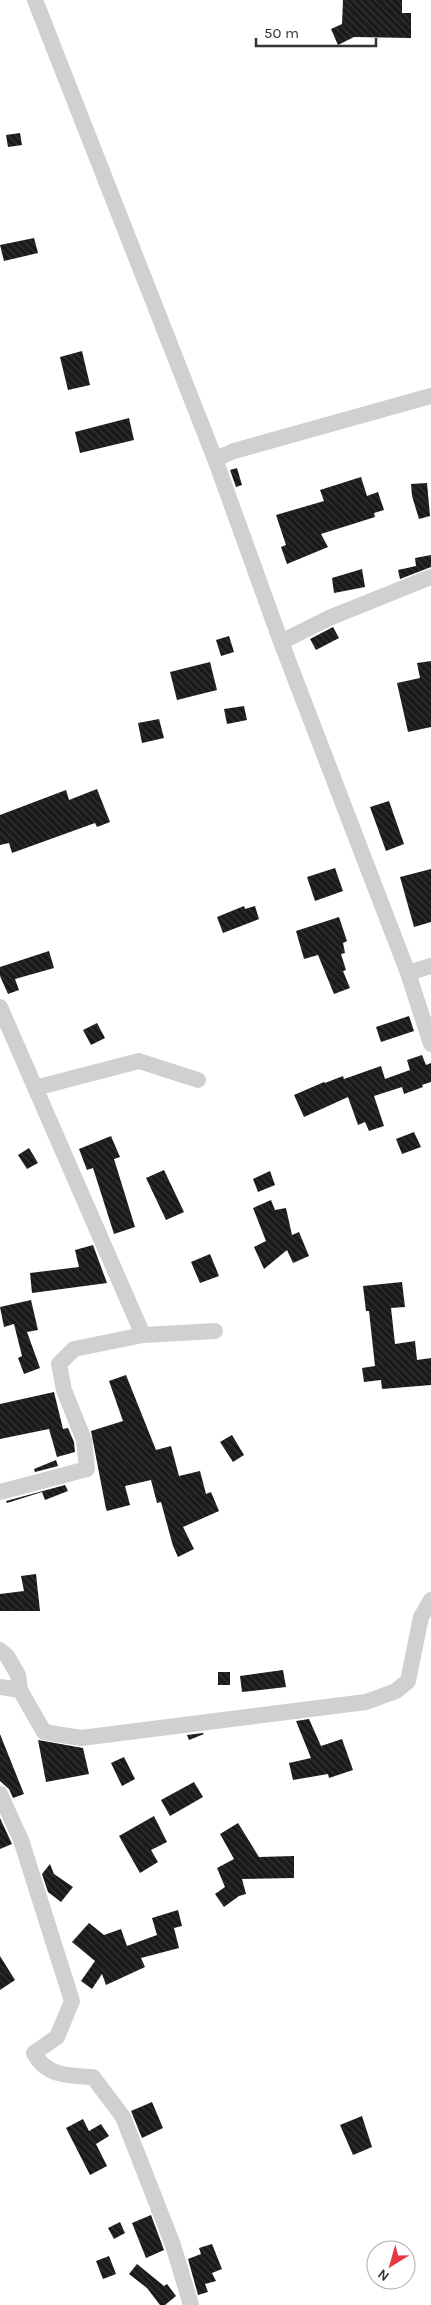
<svg xmlns="http://www.w3.org/2000/svg" width="431" height="2305" font-family="Karla,sans-serif">
  <style>
    .building { fill: url(#building-back-hatch) }
    .lines { fill: none; stroke-linecap: round; stroke-linejoin: round }
    .minor { stroke: #d0d0d0; stroke-width: 16 }
  </style>
  <defs>
    <pattern id="building-back-hatch" width="6" height="6" patternUnits="userSpaceOnUse" patternTransform="scale(1.25)"><rect width="6" height="6" fill="#1a1a1a"/><path d="M-1 5l2 2M0 0l6 6M5-1l2 2" fill="none" stroke="#333"/></pattern>
  </defs>
  <rect width="100%" height="100%" fill="#fff"/>
  <path class="building" d="M343,0H402V13H411V38L354,37L338,45L331,29L342,24Z
    M20,133L22,145L8,147L6,135Z
    M34,238L38,253L4,261L0,245Z
    M82,351L90,385L68,390L60,357Z
    M129,418L134,440L80,453L75,432Z
    M237,468L242,485L236,487L230,470Z
    M361,477L367,496L378,492L384,510L374,513L375,517L321,534L328,547L287,564L281,547L286,545L276,515L324,501L320,490Z
    M427,483L430,516L419,519L412,496L411,484Z
    M431,555V567L400,579L398,570L416,566L415,558Z
    M362,569L365,587L334,593L332,578Z
    M333,627L339,638L316,650L310,639Z
    M229,636L234,652L221,656L216,640Z
    M431,661V727L408,732L397,683L420,678L417,663Z
    M210,662L217,690L177,700L170,672Z
    M244,706L247,720L227,724L224,709Z
    M159,719L164,738L142,743L138,723Z
    M97,789L110,822L97,827L95,823L12,853L9,843L0,845V815L66,790L69,800Z
    M389,801L404,844L386,851L370,807Z
    M335,868L343,891L315,901L307,877Z
    M431,869V922L414,927L400,877Z
    M244,906L245,909L255,906L259,919L223,933L217,917Z
    M339,917L347,941L343,943L345,953L341,954L346,970L343,971L350,988L334,994L318,955L304,959L296,931Z
    M49,951L54,968L15,979L19,990L8,994L0,976V967Z
    M409,1016L414,1031L381,1042L376,1027Z
    M97,1023L105,1038L91,1045L83,1030Z
    M422,1055L426,1065L431,1063V1082L422,1085L423,1087L404,1094L402,1087L374,1096L384,1126L369,1131L365,1122L358,1125L348,1097L304,1117L294,1095L324,1082L325,1083L343,1076L344,1079L381,1066L385,1079L410,1070L407,1060Z
    M414,1132L421,1147L402,1154L396,1139Z
    M111,1136L120,1157L114,1159L135,1227L114,1234L93,1168L87,1170L79,1149Z
    M29,1148L38,1163L27,1169L18,1155Z
    M164,1170L184,1212L166,1220L146,1178Z
    M270,1171L275,1185L258,1192L253,1179Z
    M271,1200L275,1210L286,1208L292,1235L299,1232L309,1256L293,1263L287,1250L264,1269L254,1247L266,1241L253,1208Z
    M93,1245L107,1283L32,1293L30,1273L79,1267L75,1250Z
    M210,1254L219,1276L200,1283L191,1262Z
    M402,1282L405,1307L391,1308L395,1344L415,1341L417,1360L431,1358V1385L382,1389L381,1380L364,1382L362,1368L375,1366L369,1311H366L363,1286Z
    M31,1300L38,1330L27,1332L40,1368L24,1374L18,1358L22,1356L14,1324L4,1327L0,1307Z
    M126,1375L156,1450L171,1446L179,1476L200,1471L206,1494L211,1492L219,1511L183,1527L194,1549L178,1557L173,1546L161,1502L157,1503L151,1480L125,1486L130,1505L107,1511L106,1509L91,1431L123,1421L109,1381Z
    M54,1392L63,1429L68,1428L74,1442L75,1452L57,1457L49,1429L0,1439V1404Z
    M232,1435L244,1455L233,1462L220,1442Z
    M56,1460L58,1466L20,1476L35,1472L34,1469Z
    M65,1485L68,1491L45,1500L42,1492L7,1503L6,1501Z
    M36,1574L40,1611H0V1594L24,1591L21,1576Z
    M283,1670L286,1687L242,1692L240,1676Z
    M218,1672H230V1685H218Z
    M309,1719L321,1746L342,1739L353,1770L329,1778L328,1774L293,1780L289,1763L311,1758L296,1721Z
    M203,1733L204,1734L189,1740L187,1735Z
    M0,1734L24,1794L13,1798L9,1789L0,1781Z
    M38,1740L83,1748L89,1774L46,1782Z
    M124,1757L135,1779L122,1786L111,1763Z
    M194,1782L203,1797L170,1816L161,1800Z
    M154,1816L167,1842L151,1850L158,1862L140,1873L119,1836Z
    M0,1818L12,1844L0,1849Z
    M238,1823L259,1857L294,1856V1878L242,1879L246,1894L239,1896L224,1907L215,1894L225,1887L217,1868L234,1859L220,1834Z
    M50,1864L54,1874L73,1887L61,1902L48,1892L42,1874Z
    M178,1910L182,1926L174,1928L179,1948L141,1958L145,1967L106,1985L102,1974L92,1989L81,1981L95,1961L72,1942L89,1923L104,1935L121,1929L127,1946L157,1935L152,1918Z
    M0,1956L15,1980L0,1990Z
    M152,2102L163,2128L142,2138L131,2111Z
    M362,2116L372,2147L353,2155L340,2125Z
    M83,2119L89,2131L101,2124L109,2136L96,2144L107,2166L90,2175L66,2128Z
    M151,2215L164,2250L146,2258L132,2223Z
    M120,2222L125,2233L114,2239L108,2228Z
    M212,2244L222,2269L212,2273L216,2281L205,2284L208,2292L198,2295L188,2259L201,2254L199,2248Z
    M109,2256L116,2274L103,2279L96,2261Z
    M137,2264L164,2286L167,2284L176,2296L165,2305H160L147,2288L129,2274Z"/>
  <g class="lines">
    <path class="minor" d="M35,0L215,459L281,642L408,973L431,1044
      M215,459L234,451L431,396
      M281,642L329,618L431,577
      M408,973L431,966
      M0,1007L143,1335
      M35,1088L139,1061L198,1080
      M0,1492L87,1469L84,1440L64,1390L59,1364L74,1349L143,1335L215,1331
      M0,1650L7,1656L18,1675L20,1690L44,1732L81,1738L366,1702L396,1691L408,1681L421,1617L431,1600
      M0,1687L20,1690
      M0,1794L21,1840L72,2001L57,2037L34,2053C46,2076 68,2076 93,2077L123,2117L173,2245L191,2305"/>
  </g>
  <g transform="translate(391 2265) rotate(217)"><circle r="24" fill="#ffffff" stroke="#adadad"/>
  <path d="M0-4L9 19L0 12L-9 19Z" fill="#e63946"/>
  <text y="-8" font-size="14" font-weight="bold" text-anchor="middle" fill="#333333">N</text>
  </g>
  <path d="M256 38v8h120v-8" fill="none" stroke="#333333" stroke-width="2.5"/>
  <text x="264" y="38" font-size="15" fill="#333333" stroke="#ffffff" stroke-width="4" paint-order="stroke">50 m</text>
</svg>
